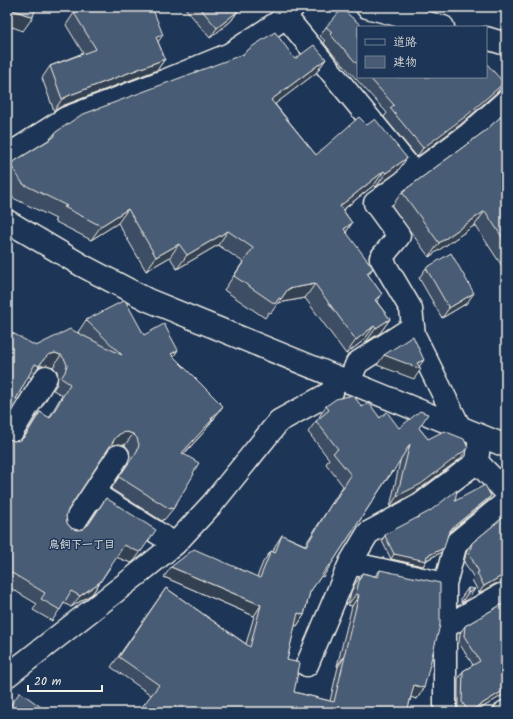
<svg xmlns="http://www.w3.org/2000/svg" width="513" height="719" font-family="Kalam,'Klee One',sans-serif">
  <style>
    .lines { fill: none; stroke-linecap: round; stroke-linejoin: round }
    .minor-casing { stroke: #f4f1e8; stroke-width: 25 }
    .minor { stroke: #1d3557; stroke-width: 22 }
    .wall { fill: #3e4e64; stroke: #f4f1e8 }
    .shaded-wall { fill: #324051; stroke: #f4f1e8 }
    .building { fill: #485b74; stroke: #f4f1e8 }
    .labels { text-anchor: middle; stroke-width: 3; stroke-linejoin: round; paint-order: stroke }
    .neighbourhood-label { font-size: 11px; font-weight: bold; fill: #f4f1e8; stroke: #1d3557 }
  </style>
  <rect width="100%" height="100%" fill="#1d3557"/>
  <filter id="ink" filterUnits="userSpaceOnUse"><feTurbulence type="fractalNoise" baseFrequency=".025" numOctaves="2"/><feDisplacementMap in="SourceGraphic" scale="8" xChannelSelector="R" yChannelSelector="G"/><feConvolveMatrix kernelMatrix="1 2 1 2 8 2 1 2 1" color-interpolation-filters="sRGB"/></filter>
  <g filter="url(#ink)">
    <g class="lines">
      <defs>
        <path id="minor" d="M367,7L443,27
          M286,17L415,174
          M486,38L506,44
          M7,156L66,118L169,79L230,54L286,17L293,7
          M7,221L83,266L148,300L506,446
          M349,382L357,363L413,327
          M460,428L414,335L411,309L381,258L399,236L375,203L468,135L506,101
          M7,440L46,377
          M477,462L506,492
          M94,493L175,544
          M70,529L118,456
          M350,563L445,584
          M445,627L501,595
          M307,665L350,563L368,533L420,505L477,462L480,436
          M7,676L138,574L175,544L213,503L279,421L332,392L336,377
          M445,712V584L456,543L506,502
          M505,712H506"/>
      </defs>
      <use href="#minor" class="minor-casing"/>
      <use href="#minor" class="minor"/>
    </g>
    <path class="wall" d="M185,7H235L238,11L231,21L210,38L185,8Z
      M74,13L158,42L165,59L157,70L62,106L54,111L42,78L50,66L83,53L66,25Z
      M326,27H358V77H486L497,92L460,125L417,157L384,117L387,113L336,57H335L324,43L325,41L320,36Z
      M244,53L295,59H326L316,73L275,104L316,155L367,125L407,158L397,172L376,187L374,185L343,210L352,223L346,232L368,275L382,294L377,302L390,319L380,333L366,342L364,340L346,354L305,298L278,303L271,313L269,312L265,318L224,290L243,262L218,245L177,269L170,257L146,271L118,223L91,240L54,221L56,219L13,198L7,188V169L10,164L50,139L56,132L243,55Z
      M506,112V272L475,225L429,257L392,206L402,192L485,131Z
      M426,268L467,303L442,318L419,278Z
      M86,320L144,335L174,357L215,418L211,422L204,432L184,454L193,473L173,509L164,520L163,519L162,521L111,489L128,463L130,456L129,450L125,445L119,444L113,445L109,448L68,510L66,516L67,523L71,528L77,530L83,529L87,525L106,498L134,561L131,563L117,557L92,594L71,607L64,603L52,621L33,610L37,604L7,586V437L9,439L14,441L21,440L24,437L40,412L49,418L62,395L53,390L57,384L58,377L57,371L53,367L47,365L40,366L37,369L31,378L28,376L16,399L7,418L36,346L79,333L78,332Z
      M326,406L362,407L399,428H419L428,439L460,459L413,494L390,507L401,457L385,482L330,566L323,577L321,576L310,592L304,615L297,626L295,625L287,660L294,692L330,701L338,667L337,666L352,606L348,605L351,592L355,584L362,573L375,576L380,570L424,688L417,699L411,697L407,712L151,695L111,667L166,588L246,644L254,616L164,577H257L263,562L271,551L273,552L275,546L282,535L305,545L343,486L326,464L329,459L308,432L316,421L320,418L319,417Z
      M487,501L449,533L440,553L427,560L423,566L391,559L382,541V540L386,534Z
      M506,515V584L501,583L495,584L479,593L472,580L474,578L464,562L467,550L472,543Z
      M468,588V599L461,603V598Z
      M506,602V693L475,712H459L458,710V679L463,671L473,665L459,643L460,633L465,626Z"/>
    <path class="shaded-wall" d="M7,8L33,17L23,31L7,25Z
      M238,11L231,21L210,38L217,28Z
      M163,35L155,46L156,37Z
      M165,59L157,70L62,106L54,111L62,99L70,95Z
      M326,59L316,73L262,114L271,100Z
      M504,83L497,92L460,125L417,157L423,148Z
      M407,158L397,172L376,187L386,173Z
      M384,171L374,185L330,220L340,206Z
      M128,209L118,223L91,240L101,226Z
      M485,211L475,225L429,257L439,243Z
      M352,223L343,237L344,229Z
      M228,231L218,245L177,269L187,255Z
      M179,244L170,257L146,271L156,257Z
      M373,268L363,282L367,273Z
      M315,284L305,298L278,303L288,289Z
      M474,293L467,303L442,318L449,308Z
      M382,294L372,308L375,300Z
      M390,319L380,333L366,342L376,328Z
      M374,326L364,340L346,354L356,340Z
      M178,350L170,362L171,354Z
      M55,353L61,355L53,367L47,365L40,366L37,369L44,359L48,355Z
      M384,355L417,363L424,360L418,368L421,369L414,379L377,365Z
      M223,406L204,432L174,464L182,453L211,419Z
      M127,432L133,434L125,445L119,444L113,445L108,449L116,437L121,433Z
      M468,448L460,459L413,494L390,507L397,496Z
      M392,471L393,472L385,482H384Z
      M491,496L487,501L448,533L452,528Z
      M124,545L142,550L134,561L131,563L116,557Z
      M444,548L440,553L424,561H426L423,566L391,559L394,554L427,556Z
      M171,567L261,605L254,616L164,577Z
      M506,576V584L501,583L495,584L479,593L484,586L500,577Z
      M100,582L92,594L71,607L80,596Z
      M475,589L468,599L461,603L468,593Z
      M356,594L359,595L352,606L348,605Z
      M298,613L304,615L297,626L291,624Z
      M344,656H345L338,667L337,666Z
      M414,685L424,688L417,699L406,696Z
      M506,689V693L475,712H469Z"/>
    <path class="building" d="M7,7H36L33,17L7,8Z
      M84,7H152L163,35L156,37L165,59L70,95L62,99L50,66L96,49L74,13Z
      M199,7H235L238,11L217,28Z
      M342,9L363,27H358V65L343,48H342L330,34L332,32L326,27Z
      M275,32L295,59L314,45L326,59L271,100L316,155L359,117L367,125L375,119L407,158L386,173L384,171L340,206L352,223L344,229L373,268L367,273L382,294L375,300L390,319L376,328L374,326L356,340L315,284L288,289L281,299L279,298L275,304L234,276L253,248L228,231L187,255L179,244L156,257L128,209L101,226L64,207L67,206L23,184L10,164L54,137L56,132L81,115L244,54V53L253,46Z
      M486,63L504,83L466,116L423,148L390,108L394,105L369,77H486Z
      M506,112V243L485,211L439,243L402,192L485,131Z
      M451,253L474,293L449,308L426,268Z
      M125,300L144,335L164,324L178,350L171,354L223,406L211,419L212,420L182,453L199,463L193,473L194,474L173,509L171,508L170,509L119,477L137,451L139,445L137,438L133,434L127,432L121,433L116,437L68,510L66,516L67,523L71,528L77,530L83,529L89,524L106,498L156,530L142,550L139,552L124,545L100,582L80,596L71,591L60,610L41,599L45,593L7,570V437L9,439L14,441L21,440L26,435L40,412L50,418L70,384L61,378L65,372L67,365L65,360L61,355L55,353L48,355L44,359L39,366L35,364L16,399L18,400L7,418V330L36,346L70,329L122,355L86,320Z
      M413,336L424,360L417,363L421,369L384,355Z
      M353,395L362,407L369,403L380,418L387,412L399,428L420,411L428,414L419,428L428,439L444,431L464,439L468,448L421,484L397,496L410,444L393,472L392,471L330,566L329,565L310,592L304,615L298,613L287,660L300,663L294,692L334,702L345,656H344L359,595L356,594L359,581L362,573L378,577L380,570L440,583V625L424,688L414,685L407,712H138L159,685L119,657L166,588L250,647L261,605L171,567L194,549L260,578L271,551L275,553L282,535L306,546L332,503L333,504L351,475L333,453L338,449L316,421L329,410L326,406L336,399Z
      M485,485L491,496L452,528L448,534L444,548L427,556L426,561L394,554L385,536L386,534L430,511L457,490L455,501Z
      M506,515V576L500,577L484,586L477,573L479,572L469,554L472,543Z
      M468,588L475,589L468,593Z
      M506,602V689L469,712L462,702L463,671L480,661L464,636L465,626Z
      M20,692L48,712H7V710Z"/>
  </g>
  <g class="labels">
    <g class="neighbourhood-label">
      <text x="82" y="548">鳥飼下一丁目</text>
    </g>
  </g>
  <rect width="513" height="719" fill="none" stroke="#1d3557" stroke-width="24"/>
  <rect x="12" y="12" width="489" height="695" fill="none" stroke="#f4f1e8" stroke-width="1.5" filter="url(#ink)"/>
  <rect x="357" y="26" width="130" height="52" fill="#1d3557" stroke="#738091"/>
  <rect x="365" y="39" width="20" height="6" fill="#1d3557" stroke="#738091"/>
  <text x="393" y="46" font-size="12" fill="#f4f1e8">道路</text>
  <rect x="365" y="56" width="20" height="12" fill="#485b74" stroke="#738091"/>
  <text x="393" y="66" font-size="12" fill="#f4f1e8">建物</text>
  <path d="M28 685v6h74v-6" fill="none" stroke="#f4f1e8" stroke-width="2"/>
  <text x="34" y="685" font-size="12" fill="#f4f1e8" stroke="#1d3557" stroke-width="3" paint-order="stroke">20 m</text>
</svg>
